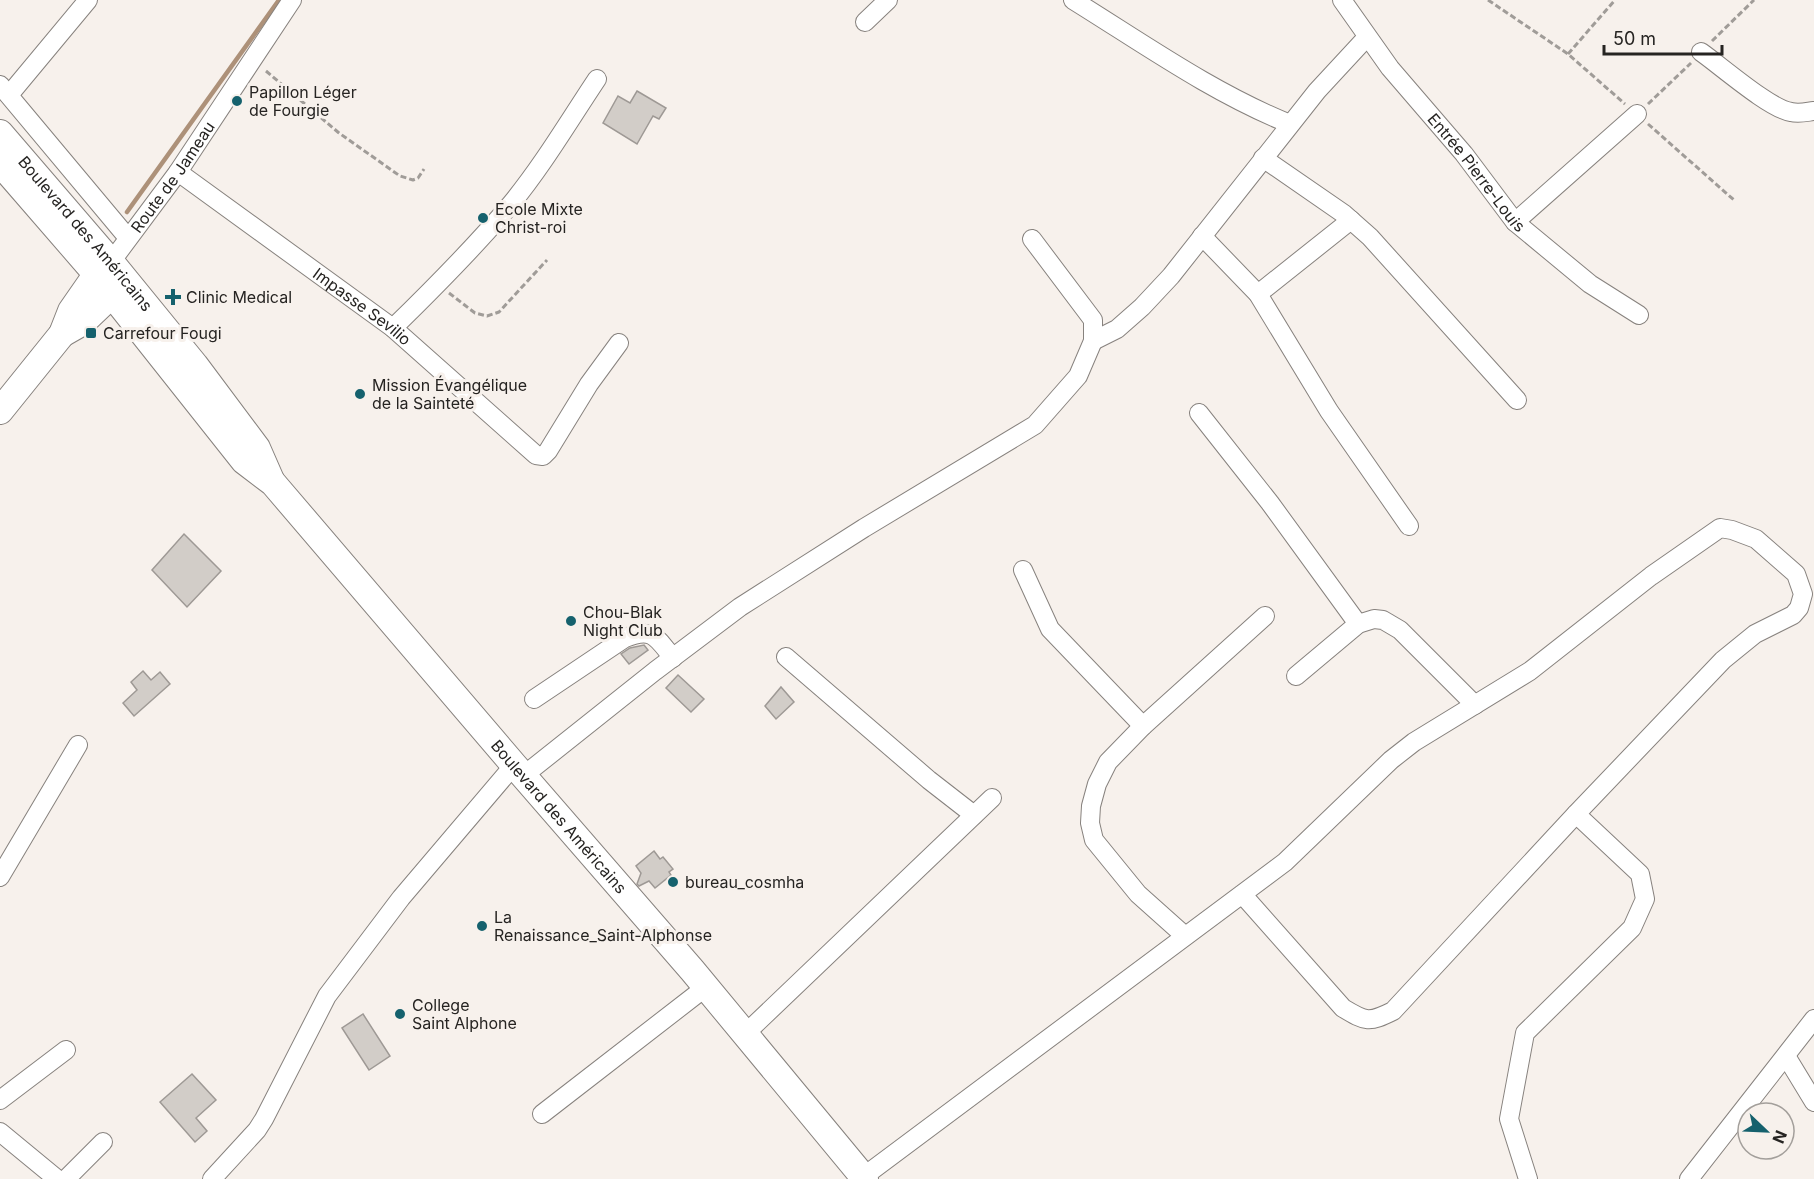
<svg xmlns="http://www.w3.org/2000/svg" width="1814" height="1179" font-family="Inter,sans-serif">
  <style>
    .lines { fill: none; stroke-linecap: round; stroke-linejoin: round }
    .stream { stroke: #ad9179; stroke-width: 4.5 }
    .building { fill: #d2cdc8; stroke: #9e9995; stroke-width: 1.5 }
    .minor-casing { stroke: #87827e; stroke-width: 20 }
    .secondary-casing { stroke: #87827e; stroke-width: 28 }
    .path { stroke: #a09c98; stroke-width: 3; stroke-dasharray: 6 3; stroke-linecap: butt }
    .minor { stroke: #fff; stroke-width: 18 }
    .secondary { stroke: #fff; stroke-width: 26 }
    .poi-dot { fill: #15616d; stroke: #f7f1ec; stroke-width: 2 }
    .labels { text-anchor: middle; stroke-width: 6; stroke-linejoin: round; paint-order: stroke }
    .poi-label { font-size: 16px; fill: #262422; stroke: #f7f1ec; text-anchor: start }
    .street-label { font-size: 16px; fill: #262422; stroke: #f7f1ec }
  </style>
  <rect width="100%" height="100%" fill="#f7f1ec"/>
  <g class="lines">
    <path class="stream" d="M127,212L279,0"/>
  </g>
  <path class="building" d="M637,91L666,108L659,119L653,116L637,144L603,123L618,96L630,103Z
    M184,534L221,571L187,607L152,570Z
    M644,645L648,650L629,664L621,654L630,648Z
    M143,671L151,680L160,672L170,684L134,716L123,703L137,690L131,682Z
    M678,675L704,699L691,712L666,688Z
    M781,687L794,702L776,719L765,706Z
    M654,851L660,859L663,857L673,869L669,872L671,875L655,888L649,881L639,886L637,884L641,873L636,866Z
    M363,1014L390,1056L369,1070L342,1028Z
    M192,1074L216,1100L196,1118L207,1131L195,1142L160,1102Z"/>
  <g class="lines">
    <defs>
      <g id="minor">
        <path d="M1073,0C1144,44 1213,93 1290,124"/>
        <path id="s1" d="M1342,0L1390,68L1464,154L1515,222L1590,284L1639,315"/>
        <path d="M865,22L888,0"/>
        <path d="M1701,52C1721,66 1770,109 1791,112C1799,114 1806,112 1814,111"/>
        <path d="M0,85L128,238"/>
        <path d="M9,95L88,0"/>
        <path d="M1263,158L1344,214L1370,237L1517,400"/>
        <path id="s2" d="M178,172L393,328L536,455L543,456L548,451L589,384L619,343"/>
        <path d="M1515,222L1637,114"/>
        <path d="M1202,236L1258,294L1329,411L1409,526"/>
        <path id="s3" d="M111,262L178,172L292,0"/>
        <path d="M1258,294L1351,220"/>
        <path d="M393,328C434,288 474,248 511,204C543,165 569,121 597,79"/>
        <path d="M1093,341L1117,329L1142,307L1171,276L1317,91L1367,37"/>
        <path d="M1199,413L1270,503L1358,624"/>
        <path d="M1023,570L1050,629L1143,726"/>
        <path d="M786,657L929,780L974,815"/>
        <path d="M1296,676L1358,624L1374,619L1383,620L1400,630L1475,705"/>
        <path d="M534,699L625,638C653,627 656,637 673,658"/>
        <path d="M523,776L655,671L740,607L864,528L1035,425L1078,376L1093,341V320L1032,239"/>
        <path d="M0,877L78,745"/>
        <path d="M1185,936L1138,894L1094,840L1090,823L1091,806L1097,784L1108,762L1143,726L1265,616"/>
        <path d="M745,1034L992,798"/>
        <path d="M1786,1056L1814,1102"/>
        <path d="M0,1100L66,1050"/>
        <path d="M542,1114L706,987"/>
        <path d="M0,1132L57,1179"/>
        <path d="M66,1179L103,1142"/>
        <path d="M212,1179L257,1130L264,1119L327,996L401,898L514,765"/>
        <path d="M861,1179L863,1177L1285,862L1391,760L1414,742L1530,671L1651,576L1720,528L1732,530L1756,539L1796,574L1803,594L1799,608L1793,615L1755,634L1723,660L1576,814L1393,1011C1369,1023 1366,1022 1343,1008L1242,894"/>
        <path d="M1528,1179L1509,1119L1525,1033L1632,928L1645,899L1640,874L1576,814"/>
        <path d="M1689,1179L1814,1019"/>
      </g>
      <g id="secondary">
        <path id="s4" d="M0,133L111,262L195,365L257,448L271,480"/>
        <path id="s5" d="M0,163L91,268L244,461L273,483L514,765L692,970L865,1179"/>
        <path d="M62,334L83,322L124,283"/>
        <path d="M0,411L62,334L71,311L96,275L107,265"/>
      </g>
    </defs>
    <use href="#minor" class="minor-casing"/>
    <use href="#secondary" class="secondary-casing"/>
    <path class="path" d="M1488,0L1568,54L1625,104
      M1712,41L1754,0
      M1568,54L1615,0
      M266,71L339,133L400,176L413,180L418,178L424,169
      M1648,104L1691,63
      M1648,124L1734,200
      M449,293L475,313L487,316L499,312L547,260"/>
    <use href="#minor" class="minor"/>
    <use href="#secondary" class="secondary"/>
  </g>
  <g class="poi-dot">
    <circle cx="237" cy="101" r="6"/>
    <circle cx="483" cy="218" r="6"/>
    <path d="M170 288h6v6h6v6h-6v6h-6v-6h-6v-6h6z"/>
    <rect x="85" y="327" width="12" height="12" rx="3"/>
    <circle cx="360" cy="394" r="6"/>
    <circle cx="571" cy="621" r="6"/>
    <circle cx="673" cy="882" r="6"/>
    <circle cx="482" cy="926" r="6"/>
    <circle cx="400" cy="1014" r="6"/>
  </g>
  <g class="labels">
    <g class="poi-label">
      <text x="249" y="98">Papillon Léger<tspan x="249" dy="18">de Fourgie</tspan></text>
      <text x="495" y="215">Ecole Mixte<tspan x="495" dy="18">Christ-roi</tspan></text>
      <text x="186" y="303">Clinic Medical</text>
      <text x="103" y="339">Carrefour Fougi</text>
      <text x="372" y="391">Mission Évangélique<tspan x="372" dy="18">de la Sainteté</tspan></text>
      <text x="583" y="618">Chou-Blak<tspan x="583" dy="18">Night Club</tspan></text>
      <text x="685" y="888">bureau_cosmha</text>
      <text x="494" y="923">La<tspan x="494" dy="18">Renaissance_Saint-Alphonse</tspan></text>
      <text x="412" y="1011">College<tspan x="412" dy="18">Saint Alphone</tspan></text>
    </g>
    <g class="street-label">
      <text dy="6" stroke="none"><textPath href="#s1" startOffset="219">Entrée Pierre-Louis</textPath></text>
      <text dy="6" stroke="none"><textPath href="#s3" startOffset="105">Route de Jameau</textPath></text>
      <text dy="6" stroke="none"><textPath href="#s4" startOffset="132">Boulevard des Américains</textPath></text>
      <text dy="6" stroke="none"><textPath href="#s2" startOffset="228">Impasse Sevilio</textPath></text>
      <text dy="6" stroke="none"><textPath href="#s5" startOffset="861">Boulevard des Américains</textPath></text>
    </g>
  </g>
  <g transform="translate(1766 1131) rotate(113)"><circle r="28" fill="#f7f1ec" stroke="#a39f9b" stroke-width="1.5"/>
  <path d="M0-4.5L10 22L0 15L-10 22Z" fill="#15616d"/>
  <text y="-9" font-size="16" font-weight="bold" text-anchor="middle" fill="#262422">N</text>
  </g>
  <path d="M1604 45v9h118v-9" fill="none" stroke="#262422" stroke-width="3"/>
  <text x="1613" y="45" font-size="18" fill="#262422" stroke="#f7f1ec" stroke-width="4.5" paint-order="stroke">50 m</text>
</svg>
